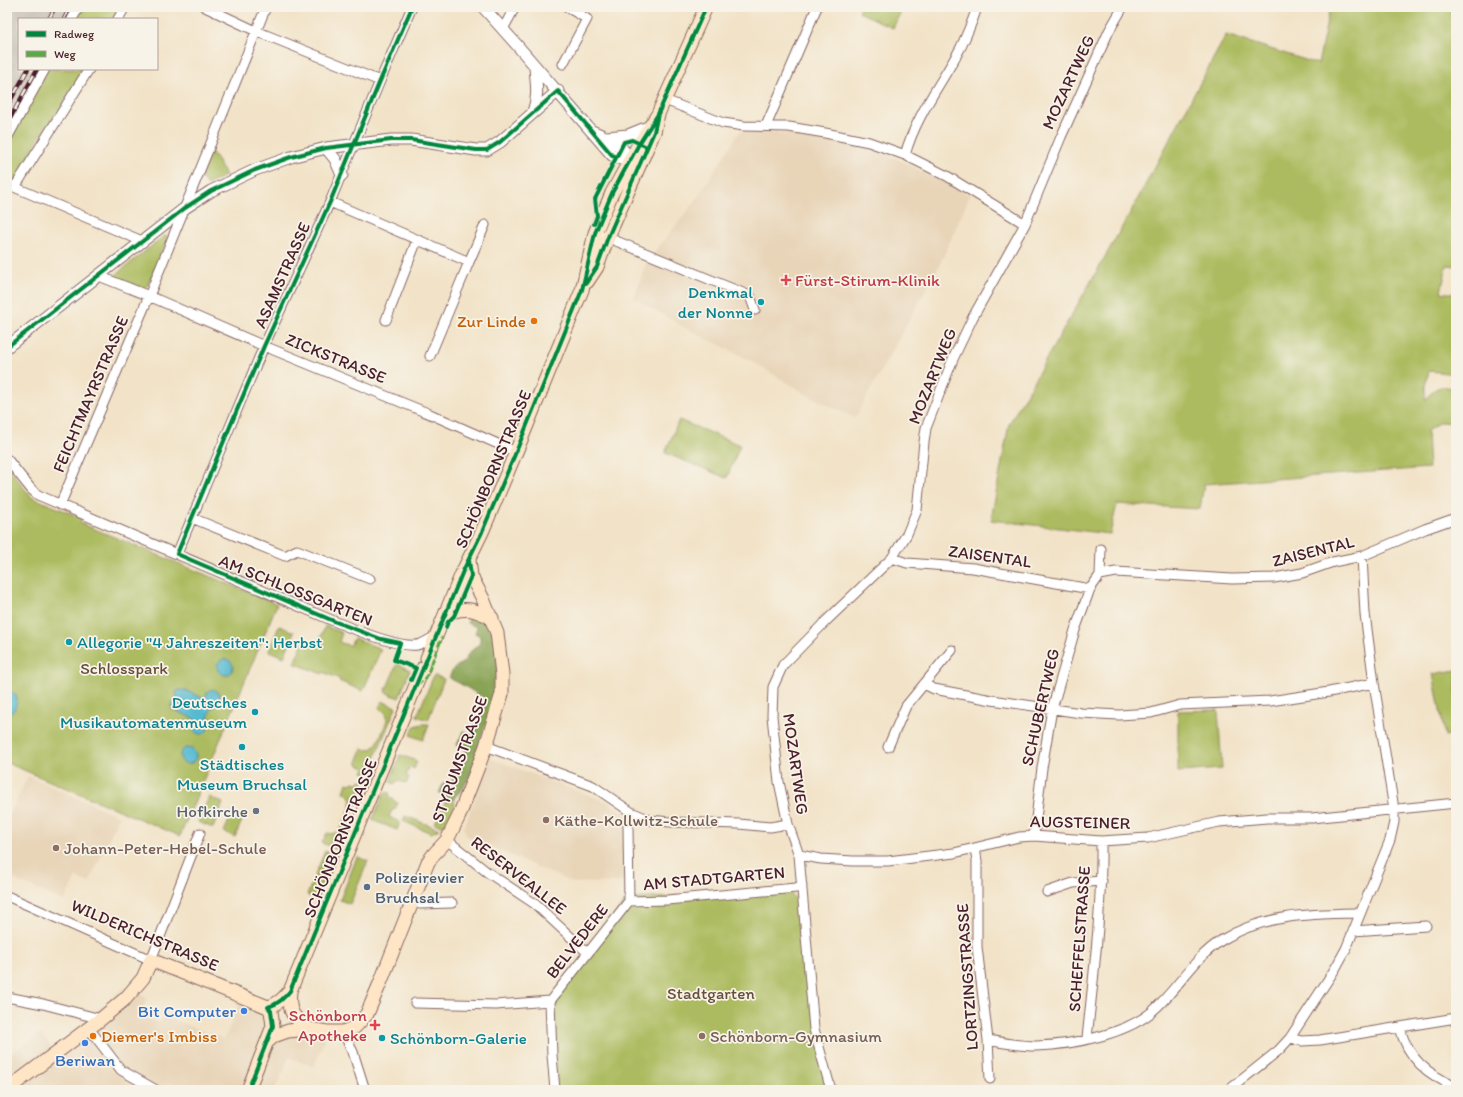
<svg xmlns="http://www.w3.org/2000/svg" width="1463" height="1097" font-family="Itim,sans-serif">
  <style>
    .built { fill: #e8d4b7 }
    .industrial { fill: #cbc3b8 }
    .green { fill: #acbb5e; stroke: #7b6d44 }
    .forest { fill: #89a355; stroke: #6a6140 }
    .water { fill: #52bad0; stroke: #4e6c7e }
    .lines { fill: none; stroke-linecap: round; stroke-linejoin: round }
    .minor-casing { stroke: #856462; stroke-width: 11 }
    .tertiary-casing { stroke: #856462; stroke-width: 13 }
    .secondary-casing { stroke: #856462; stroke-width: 15 }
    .minor { stroke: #fff; stroke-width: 9 }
    .tertiary { stroke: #fff; stroke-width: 11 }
    .secondary { stroke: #fde5c5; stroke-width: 13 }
    .rail-casing { stroke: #4a1f2b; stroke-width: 4 }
    .rail { stroke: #f7f3e8; stroke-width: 2.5; stroke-dasharray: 8; stroke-linecap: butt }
    .quiet { stroke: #57aa44; stroke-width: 3; stroke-dasharray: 6 3; stroke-linecap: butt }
    .cycleway-casing { stroke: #f7f3e8; stroke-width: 6 }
    .cycleway { stroke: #00873e; stroke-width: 4 }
    .health-dot { fill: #e0444e; stroke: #f7f3e8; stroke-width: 1.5 }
    .culture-dot { fill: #0f9aa8; stroke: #f7f3e8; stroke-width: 1.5 }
    .food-dot { fill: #e8710a; stroke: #f7f3e8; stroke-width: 1.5 }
    .worship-dot { fill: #6b7280; stroke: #f7f3e8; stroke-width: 1.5 }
    .education-dot { fill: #8d6e63; stroke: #f7f3e8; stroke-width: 1.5 }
    .service-dot { fill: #5c6f8a; stroke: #f7f3e8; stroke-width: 1.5 }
    .shop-dot { fill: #3f7fe0; stroke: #f7f3e8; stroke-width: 1.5 }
    .labels { text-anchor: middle; stroke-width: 3.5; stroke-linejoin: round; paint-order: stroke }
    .street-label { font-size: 17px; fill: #4a1f2b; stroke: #f7f3e8 }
    .health-label { font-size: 17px; fill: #be3a42; stroke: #f7f3e8; text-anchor: start }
    .culture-label { font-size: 17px; fill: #0d838f; stroke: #f7f3e8; text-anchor: end }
    .food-label { font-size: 17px; fill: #c56008; stroke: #f7f3e8; text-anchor: end }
    .park-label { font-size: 17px; fill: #674e3a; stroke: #f7f3e8 }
    .worship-label { font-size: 17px; fill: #5b616d; stroke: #f7f3e8; text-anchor: end }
    .education-label { font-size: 17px; fill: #785e54; stroke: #f7f3e8; text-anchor: start }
    .service-label { font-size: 17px; fill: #4e5e75; stroke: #f7f3e8; text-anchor: start }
    .shop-label { font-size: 17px; fill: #366cbe; stroke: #f7f3e8; text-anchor: end }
  </style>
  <rect width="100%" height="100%" fill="#f7f3e8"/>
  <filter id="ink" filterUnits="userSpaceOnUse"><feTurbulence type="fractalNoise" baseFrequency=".025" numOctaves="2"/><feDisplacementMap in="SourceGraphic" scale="8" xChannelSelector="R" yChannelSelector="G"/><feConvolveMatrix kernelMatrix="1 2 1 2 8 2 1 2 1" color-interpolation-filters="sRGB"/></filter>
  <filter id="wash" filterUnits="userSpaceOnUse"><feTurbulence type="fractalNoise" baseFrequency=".012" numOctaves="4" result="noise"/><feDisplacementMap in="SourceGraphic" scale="16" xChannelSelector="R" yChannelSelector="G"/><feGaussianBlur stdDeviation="0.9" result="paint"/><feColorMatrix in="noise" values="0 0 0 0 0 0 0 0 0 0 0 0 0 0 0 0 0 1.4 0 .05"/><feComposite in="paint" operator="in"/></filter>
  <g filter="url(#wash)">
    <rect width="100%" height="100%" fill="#f2e3c8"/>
    <path class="built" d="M740,131L817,135L875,148L970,195L941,262L855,418L813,398L751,361L682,326L634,298L647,261L694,203Z
      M490,758L607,802L625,813L624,882L573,883L467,836L464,828Z
      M28,776L119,816L89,883L76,877L64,901L7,876V820Z
      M124,988L147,997L141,1016L160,1023L164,1016L224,1039L244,994L268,1003L274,1032H301L325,1039L314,1067L289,1057L275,1090H7V1056L40,1033L52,1048Z"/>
    <path class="industrial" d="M7,7H76L69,19H19V69H42L7,132Z"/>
    <path class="green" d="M81,7H120L113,19H75Z
      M861,7H903L893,28L859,12Z
      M1330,7H1456V266L1447,265L1441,292L1456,294V374L1429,371L1425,386V400C1438,385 1437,386 1456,388V423L1440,422L1427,431L1429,468L1204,484L1200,509L1117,504L1110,534L991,520L1009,424L1129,215L1226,35L1318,64Z
      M47,69H84L64,103L39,138L14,182L7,179V132Z
      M210,149L226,175L207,185L200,176Z
      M164,236L168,237L146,289L113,277Z
      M679,420L740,445L727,478L665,453Z
      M7,466L31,497L82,518L80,523L277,604L180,836L7,763Z
      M279,626L294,632L284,657L269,651Z
      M325,626L342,633L339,642L350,646L354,638L381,649L363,691L339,681L340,679L323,672L322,674L294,663L304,640L318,645Z
      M397,664L410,670L399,698L385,692Z
      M1456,670V733L1445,736L1433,674Z
      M434,675L444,679L428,720L417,716Z
      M382,701L396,707L368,774L363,772L365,768L360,766L357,762L362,749C366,750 371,750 374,747C378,744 387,722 387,718C387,713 383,710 379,708Z
      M1218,710L1222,769L1178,772V711Z
      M422,724H429L423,740L410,735L415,726Z
      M400,755L417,761L414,769L410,767L406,776L409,777L407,783L397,781L394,784L390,782Z
      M360,780L365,782L336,849L322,843L327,833C343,837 344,818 351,807C352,800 350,795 344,792L347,783L350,784L353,782L359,783Z
      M385,792L390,793L389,796L390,798L393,799L395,802L398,803L394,810H392L389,817L400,822L397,830L372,820Z
      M209,797L223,803L213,828L198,822Z
      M454,798C457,810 450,817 444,827L434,823L440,815L445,802Z
      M232,813L243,818L235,837L224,832Z
      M405,816L439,829L431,833L403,821Z
      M325,851L334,855L316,899L307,895Z
      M357,857L368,861L350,904L340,900Z
      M789,892L797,900L829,1090H557L553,1003L626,899Z"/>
    <path class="forest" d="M474,610L487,621V629L497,633V683L495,699L479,743L486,746L464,787L454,798L444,802V795L439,793L444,782L450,785L466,749L457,745L463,731L471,734L486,699C474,692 462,684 449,678L453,669L465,661L469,653L480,643V636L475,633L477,627L467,623Z"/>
    <path class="water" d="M217 667a8 8 0 1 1 16 0a8 8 0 1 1-16 0Z
      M180,690H185L205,699L207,692C211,688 216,689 219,694L220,699L214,708L212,707L208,718L210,719L207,731L203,734C192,735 192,727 195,719L172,709L171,704L176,700L177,696L176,692Z
      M7,691L16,694L15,696L17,697C17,705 15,712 7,715Z
      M180 756a8 8 0 1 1 16 0a8 8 0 1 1-16 0Z"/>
  </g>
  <g filter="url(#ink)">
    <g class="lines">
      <defs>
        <path id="minor" d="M205,7L256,31L380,81
          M72,19L79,7
          M118,19L125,7
          M503,29L515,7
          M563,64L587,19L567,7
          M665,100L723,123L744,126L789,127L825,133L869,142L905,155L947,176L1025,224
          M766,126L817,7
          M7,138L45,69
          M905,155C916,115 942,83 961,47C967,34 973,21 977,7
          M7,184L142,241
          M15,187L89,69
          M330,202L469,262L430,356
          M604,236L750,296L755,310
          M469,262L485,225
          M99,276L149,296L264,346L430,414L516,452
          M386,320L417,240
          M7,459L31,489L38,495L336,622C353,629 400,648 417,645C424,644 431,638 437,635
          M60,505L149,296L266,7
          M192,518L285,556L297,550L370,579
          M177,554L221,448L264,346L330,202L380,81L412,7
          M892,558L907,563L973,568L1090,589L1100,575L1116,572L1232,579L1274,578L1302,573L1333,562L1362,556L1425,529L1456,518
          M1100,575L1101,549
          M924,684L934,689L992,700L1081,713L1119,715L1151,713L1180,705L1270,701L1329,692L1374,683
          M486,746L593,786L631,812L650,820L670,822L739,824L770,827L788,824
          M888,747L906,706L952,650
          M1034,836L1042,768L1052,709L1075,630L1090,589
          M447,840L487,872L535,904L588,953
          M975,848L977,861V947L988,1040L990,1079
          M799,855L821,859L853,861H888L954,853L1019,837L1034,836L1101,841L1148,838L1219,822L1267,818H1312L1456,803
          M1047,892L1073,883L1102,881
          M7,896L151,960L200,833
          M413,901L420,904L452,903
          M629,901L667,900L796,888L802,885
          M1353,931L1426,926
          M7,997L43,1004L101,1019
          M415,1003L496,1005L550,1001
          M88,1027L121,1070L156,1090
          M1400,1028C1408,1059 1427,1074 1456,1087
          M343,1032L353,1052L365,1090
          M1087,1038C1094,973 1102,907 1101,841
          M1290,1038L1302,1041L1320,1040L1456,1018
          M988,1040C1004,1043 1019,1046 1036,1046C1072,1045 1131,1034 1157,1007C1180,985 1195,957 1222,940C1264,914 1312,914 1360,913
          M555,1090L552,1055L550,1001L629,901L628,827L631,812
          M831,1090L814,1029L799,855L788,824L779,782L772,716L773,687L783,665L826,621L892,558L907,534L917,510L924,442L926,428L953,359L973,317L1025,224L1061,137L1109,31L1123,7
          M1229,1090L1279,1050L1290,1038L1335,969L1346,949L1390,840L1394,822V809L1374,683L1365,614L1362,556"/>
        <path id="tertiary" d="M483,7L516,44L612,155C620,160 629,160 637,164
          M533,112C539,95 536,84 535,66
          M592,131C609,138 622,144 630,160
          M607,137L628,135L650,126
          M326,148L335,159L342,175
          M7,347L185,208L211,191L255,170L291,157L326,148L391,140H411L476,150H487L500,142L558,91"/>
        <path id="secondary" d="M587,282L597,267L608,237L654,132L658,114L706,7
          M446,614C464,606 474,609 492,618
          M427,658L463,571L482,532L516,452L582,290L595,233L612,193L639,144L658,114
          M290,991C288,1013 293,1017 309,1029
          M268,1007C278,1004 283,999 290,991L423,668
          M267,1042L274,1036L288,1031L309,1029L327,1032H343L355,1027L367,1014L381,981L428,862L434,854L447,840L459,816L486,746L502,694V674L497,633L483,599L471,576L469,560
          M12,1086L101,1019L126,998L143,978L151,960L268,1007
          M248,1090L273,1026L271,1011L268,1007"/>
      </defs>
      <use href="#minor" class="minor-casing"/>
      <use href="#tertiary" class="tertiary-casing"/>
      <use href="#secondary" class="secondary-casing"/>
      <use href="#minor" class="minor"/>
      <use href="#tertiary" class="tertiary"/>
      <use href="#secondary" class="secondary"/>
      <defs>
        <path id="rail" d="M49,19L55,7
          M64,19L70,7
          M7,107L28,69
          M7,124L37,69"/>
      </defs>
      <use href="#rail" class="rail-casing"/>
      <use href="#rail" class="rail"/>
      <path class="quiet" d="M417,684L425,680L442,637"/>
      <defs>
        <path id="cycleway" d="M594,224L597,216L595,199L624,142L632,140L645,146
          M586,283L597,267L608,237L654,132L658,114L706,7
          M7,347L185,208L211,191L255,170L291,157L326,148L391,140H411L476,150H487L500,142L558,91L612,155L616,157
          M446,627L448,622L454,616L471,576L469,560
          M411,680L416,668L394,660L400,643L381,639L336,622L177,554L221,448L264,346L330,202L380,81L412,7
          M248,1090L273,1026L271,1011L268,1007C278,1004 283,999 290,991L463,571L482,532L516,452L582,290L595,233L612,193L639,144L658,114"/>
      </defs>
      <use href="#cycleway" class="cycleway-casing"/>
      <use href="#cycleway" class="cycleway"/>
    </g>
  </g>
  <g class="health-dot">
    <path d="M784 274h4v4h4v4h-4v4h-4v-4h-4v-4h4z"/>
    <path d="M373 1019h4v4h4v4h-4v4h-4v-4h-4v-4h4z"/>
  </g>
  <g class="culture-dot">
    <circle cx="761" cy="302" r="4"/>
    <circle cx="69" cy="642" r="4"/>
    <circle cx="255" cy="712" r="4"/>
    <circle cx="242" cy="747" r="4"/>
    <circle cx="382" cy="1038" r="4"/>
  </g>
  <g class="food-dot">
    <circle cx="534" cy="321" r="4"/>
    <circle cx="93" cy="1036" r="4"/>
  </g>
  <circle class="worship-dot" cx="256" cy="811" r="4"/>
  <g class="education-dot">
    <circle cx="546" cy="820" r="4"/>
    <circle cx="56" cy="848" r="4"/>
    <circle cx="702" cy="1036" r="4"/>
  </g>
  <circle class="service-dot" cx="367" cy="887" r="4"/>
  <g class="shop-dot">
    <circle cx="244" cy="1011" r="4"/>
    <circle cx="85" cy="1043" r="4"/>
  </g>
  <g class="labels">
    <g class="street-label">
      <text transform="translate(1068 82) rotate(-65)" y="6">MOZARTWEG</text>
      <text transform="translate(282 275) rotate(-66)" y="6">ASAMSTRASSE</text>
      <text transform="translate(336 358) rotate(22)" y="6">ZICKSTRASSE</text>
      <text transform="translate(932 376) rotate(-68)" y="6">MOZARTWEG</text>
      <text transform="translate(90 394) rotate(-67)" y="6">FEICHTMAYRSTRASSE</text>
      <text transform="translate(493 469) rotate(-67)" y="6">SCHÖNBORNSTRASSE</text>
      <text transform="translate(1313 551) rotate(-14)" y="6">ZAISENTAL</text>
      <text transform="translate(990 556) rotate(8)" y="6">ZAISENTAL</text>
      <text transform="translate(296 590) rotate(22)" y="6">AM SCHLOSSGARTEN</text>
      <text transform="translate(1040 707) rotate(-77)" y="6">SCHUBERTWEG</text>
      <text transform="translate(459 759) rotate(-70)" y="6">STYRUMSTRASSE</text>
      <text transform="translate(796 764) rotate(82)" y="6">MOZARTWEG</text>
      <text transform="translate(1080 822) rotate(1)" y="6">AUGSTEINER</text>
      <text transform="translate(340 838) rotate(-68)" y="6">SCHÖNBORNSTRASSE</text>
      <text transform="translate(519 875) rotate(38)" y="6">RESERVEALLEE</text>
      <text transform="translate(714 878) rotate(-5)" y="6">AM STADTGARTEN</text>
      <text transform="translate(145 935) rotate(23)" y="6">WILDERICHSTRASSE</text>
      <text transform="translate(1079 939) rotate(-86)" y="6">SCHEFFELSTRASSE</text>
      <text transform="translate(577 941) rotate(-52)" y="6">BELVEDERE</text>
      <text transform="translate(967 977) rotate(-94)" y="6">LORTZINGSTRASSE</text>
    </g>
    <g class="health-label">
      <text x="795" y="286">Fürst-Stirum-Klinik</text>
      <text x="367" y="1021" text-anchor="end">Schönborn<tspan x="367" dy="20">Apotheke</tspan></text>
    </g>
    <g class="culture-label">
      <text x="753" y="298">Denkmal<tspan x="753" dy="20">der Nonne</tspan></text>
      <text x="77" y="648" text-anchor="start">Allegorie "4 Jahreszeiten": Herbst</text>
      <text x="247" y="708">Deutsches<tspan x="247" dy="20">Musikautomatenmuseum</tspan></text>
      <text x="242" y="770" text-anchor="middle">Städtisches<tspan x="242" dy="20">Museum Bruchsal</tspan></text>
      <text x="390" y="1044" text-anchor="start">Schönborn-Galerie</text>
    </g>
    <g class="food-label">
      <text x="526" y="327">Zur Linde</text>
      <text x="101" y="1042" text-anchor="start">Diemer's Imbiss</text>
    </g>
    <g class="park-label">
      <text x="124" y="674">Schlosspark</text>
      <text x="711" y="999">Stadtgarten</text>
    </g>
    <g class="worship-label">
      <text x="248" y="817">Hofkirche</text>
    </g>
    <g class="education-label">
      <text x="554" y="826">Käthe-Kollwitz-Schule</text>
      <text x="64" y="854">Johann-Peter-Hebel-Schule</text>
      <text x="710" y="1042">Schönborn-Gymnasium</text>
    </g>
    <g class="service-label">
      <text x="375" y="883">Polizeirevier<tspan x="375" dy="20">Bruchsal</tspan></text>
    </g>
    <g class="shop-label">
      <text x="236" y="1017">Bit Computer</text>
      <text x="85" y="1066" text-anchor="middle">Beriwan</text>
    </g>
  </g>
  <rect width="1463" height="1097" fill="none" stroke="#f7f3e8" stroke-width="24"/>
  <rect x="18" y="18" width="140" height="52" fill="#f7f3e8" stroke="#b29e9c"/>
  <rect x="26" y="31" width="20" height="6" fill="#00873e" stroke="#b29e9c"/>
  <text x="54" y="38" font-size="12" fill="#4a1f2b">Radweg</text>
  <rect x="26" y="51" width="20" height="6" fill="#57aa44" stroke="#b29e9c"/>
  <text x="54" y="58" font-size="12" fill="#4a1f2b">Weg</text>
</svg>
